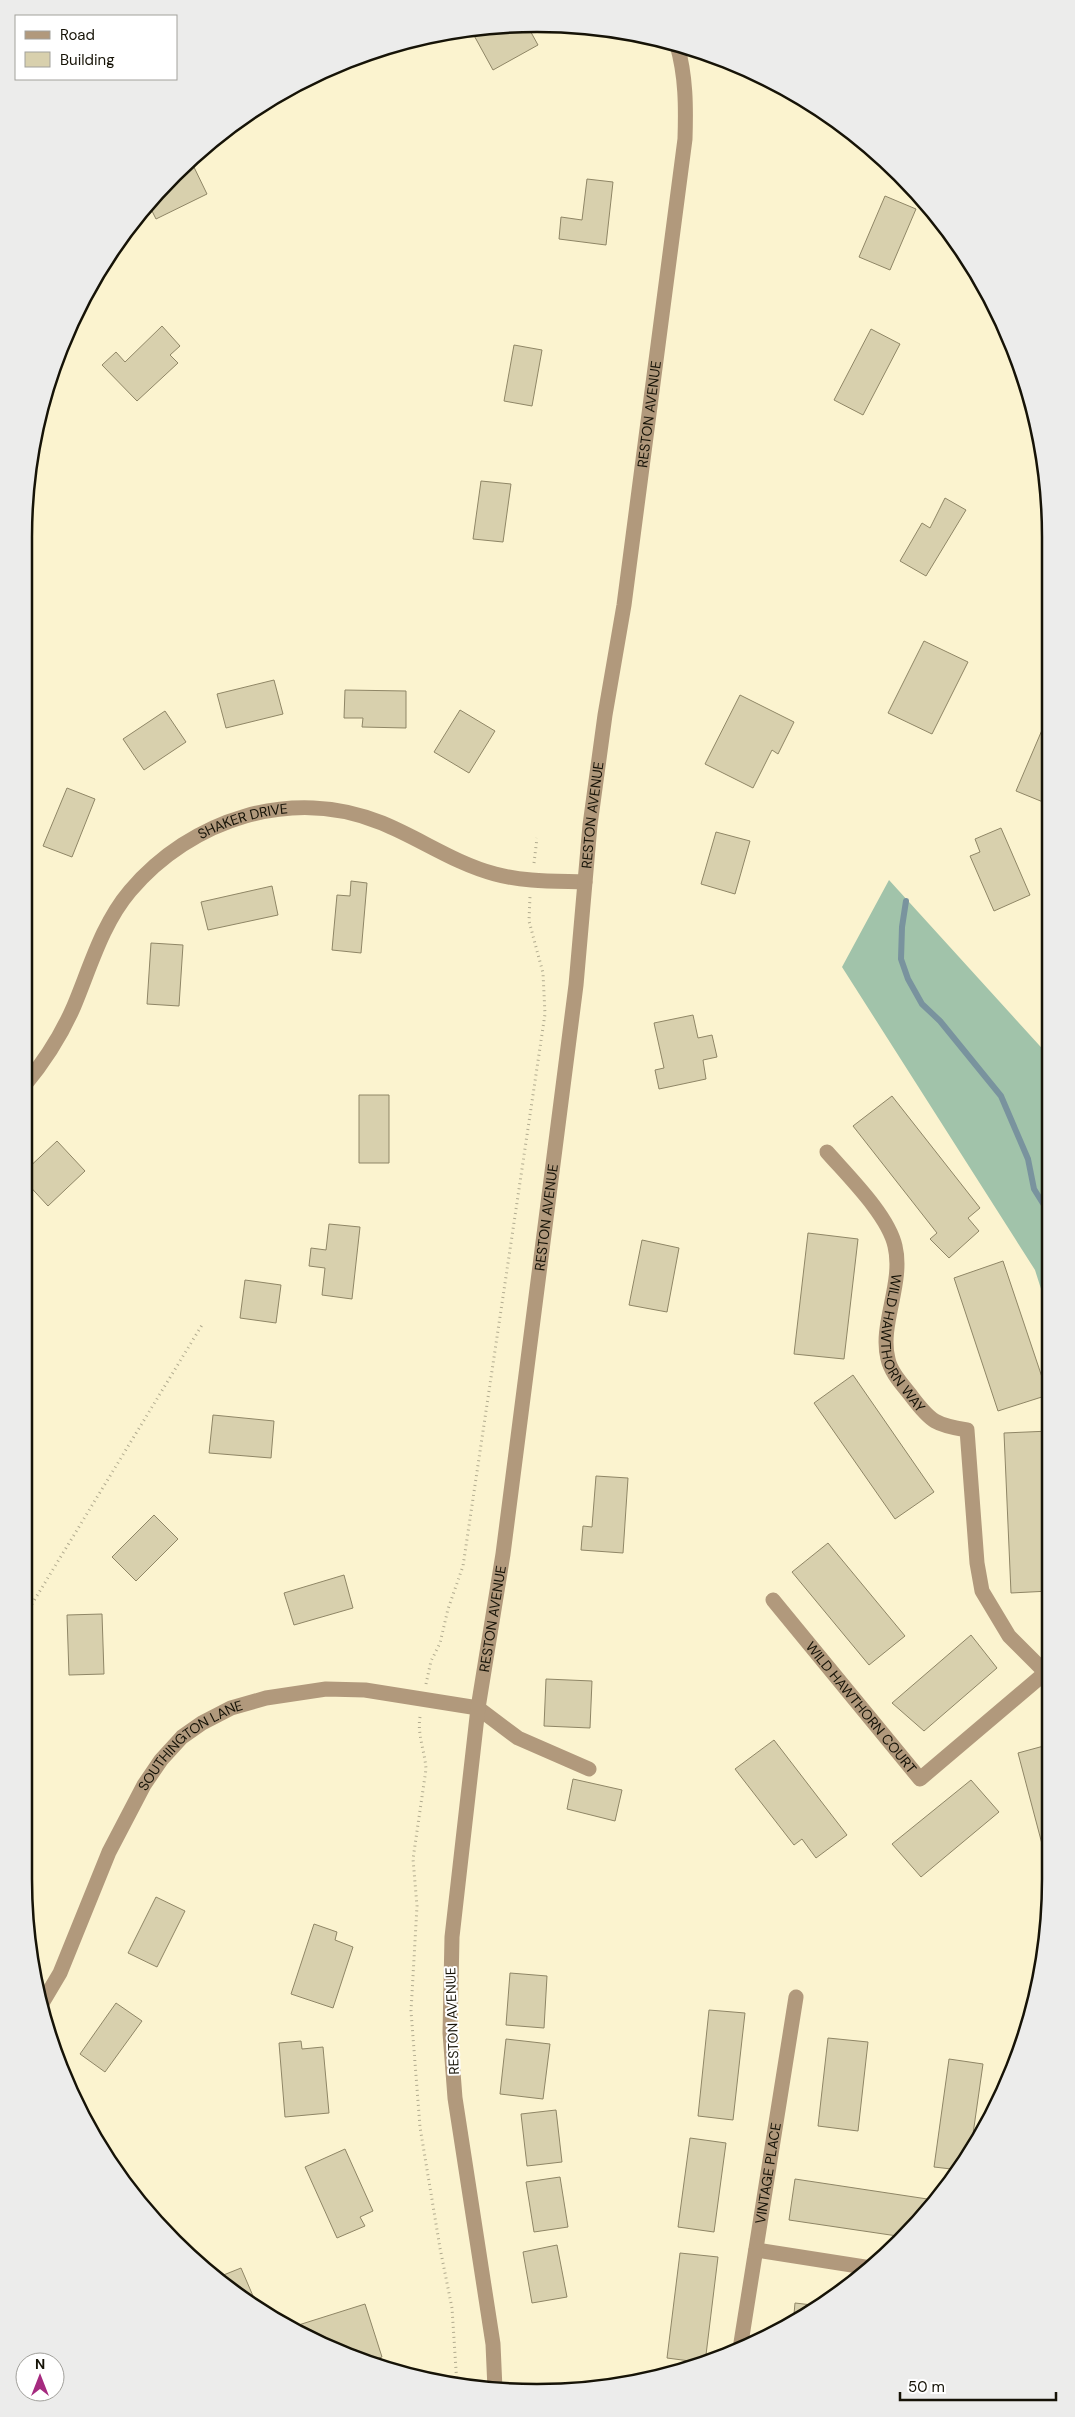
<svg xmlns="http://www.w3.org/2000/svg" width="1075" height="2417" font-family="'DM Sans',sans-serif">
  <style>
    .forest { fill: #a1c3aa }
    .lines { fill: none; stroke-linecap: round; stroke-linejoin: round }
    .stream { stroke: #79939e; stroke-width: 6 }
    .building { fill: #d8d0ad; stroke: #8f8666 }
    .path { stroke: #b1ab8f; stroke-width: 3; stroke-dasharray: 1 4; stroke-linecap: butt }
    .minor { stroke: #b1997c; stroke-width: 15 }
    .labels { text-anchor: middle; stroke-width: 4; stroke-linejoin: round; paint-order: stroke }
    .street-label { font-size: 14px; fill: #161307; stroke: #fff }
    .rim { fill: none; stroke: #161307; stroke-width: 2.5 }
  </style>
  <rect width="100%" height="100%" fill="#fbf3cf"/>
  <path class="forest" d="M889,880L1049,1056V1314L1035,1270L842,967Z"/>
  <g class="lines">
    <path class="stream" d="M906,901L902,927L901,959L908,979L922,1004L940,1021L1001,1096L1028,1159L1034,1189L1049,1213"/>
  </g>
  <path class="building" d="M527,25L538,45L493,70L471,30Z
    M191,161L207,194L156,219L149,205L174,174Z
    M587,179L613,182L606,245L559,239L561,217L582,220Z
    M885,196L916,209L890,270L859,257Z
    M162,326L180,346L170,355L178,363L137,401L102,365L116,352L125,362Z
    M871,329L900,344L863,415L834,400Z
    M514,345L542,350L532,406L504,401Z
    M481,481L511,484L503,542L473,539Z
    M945,498L966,510L926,576L900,561L922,523L930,528Z
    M924,641L968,662L932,734L888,713Z
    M274,680L283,714L226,728L217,694Z
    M345,690L406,691V728L362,727L363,718H344Z
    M740,695L794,722L778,754L772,750L753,788L705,764Z
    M460,710L495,731L469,773L434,752Z
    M165,711L186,742L144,770L123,739Z
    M1045,723L1048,724V804L1016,791Z
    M67,788L95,799L72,857L43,846Z
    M1001,828L1030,895L994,911L970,856L980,852L975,839Z
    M716,832L750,841L735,894L701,884Z
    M351,881L367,883L361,953L332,950L337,895L350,896Z
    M272,886L278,915L208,930L201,902Z
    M151,943L183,945L179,1006L147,1004Z
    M693,1015L698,1038L712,1035L717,1057L703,1060L706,1079L659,1089L655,1070L664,1068L654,1023Z
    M359,1095H389V1163H359Z
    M892,1096L980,1208L968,1218L979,1231L949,1258L930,1239L937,1233L853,1126Z
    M57,1141L85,1171L48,1206L24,1180V1172Z
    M329,1224L360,1227L352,1299L322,1295L325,1268L309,1266L311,1248L326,1250Z
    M808,1233L858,1239L844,1359L794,1354Z
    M642,1240L679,1248L667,1312L629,1305Z
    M1003,1261L1048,1395L998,1411L954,1278Z
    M245,1280L281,1285L276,1323L240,1318Z
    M853,1375L934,1492L895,1519L814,1403Z
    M213,1415L274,1421L271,1458L209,1453Z
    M1050,1431V1591L1011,1593L1004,1433Z
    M596,1476L628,1478L623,1553L581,1550L583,1526L592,1527Z
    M154,1515L178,1539L136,1581L112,1557Z
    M828,1543L905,1636L869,1665L792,1572Z
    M344,1575L353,1608L294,1625L284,1593Z
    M102,1614L104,1674L69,1675L67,1615Z
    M971,1635L997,1668L924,1731L892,1703Z
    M546,1679L592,1681L590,1728L544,1726Z
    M774,1740L847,1835L816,1858L802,1839L794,1845L735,1769Z
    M1051,1744V1878L1018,1753Z
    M573,1779L622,1790L615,1821L567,1809Z
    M971,1780L999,1812L921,1877L892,1844Z
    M156,1897L185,1911L157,1967L128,1953Z
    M314,1924L337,1932L335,1940L353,1947L333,2008L291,1994Z
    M510,1973L547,1976L544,2028L506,2025Z
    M116,2003L142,2021L105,2072L80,2054Z
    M709,2010L745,2013L733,2120L698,2116Z
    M828,2038L868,2042L858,2131L818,2126Z
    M506,2039L550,2044L543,2099L500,2094Z
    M301,2041L302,2049L323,2047L329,2113L285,2117L279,2043Z
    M949,2059L983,2064L970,2155L960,2170L934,2167Z
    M556,2110L562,2162L527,2166L521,2114Z
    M690,2138L726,2143L714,2232L678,2227Z
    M345,2149L373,2211L360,2217L365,2226L337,2238L305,2167Z
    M560,2177L568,2227L534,2232L526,2182Z
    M795,2179L934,2200L933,2206L904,2237L789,2220Z
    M557,2245L567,2297L532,2303L523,2252Z
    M680,2253L718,2257L705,2363L667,2358Z
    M241,2268L259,2310L216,2278Z
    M795,2303L821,2306L793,2325Z
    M365,2304L382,2357L365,2363L289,2328Z"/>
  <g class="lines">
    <path class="path" d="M534,863L537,838
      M24,1617L202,1325
      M426,1684L431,1661L440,1643L448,1609L463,1566L545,1014L543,973L529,921L530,896
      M420,1717C417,1734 425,1752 426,1769L413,1859L417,1906L411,2011L420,2127L440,2248L452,2308L457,2385"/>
    <g class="minor">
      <path id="s1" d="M24,1086C44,1062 61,1036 74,1006C90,968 102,924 130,891C191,819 292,786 382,823C421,839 454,863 495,874C524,882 556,881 585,882"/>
      <path id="s2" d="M827,1152C848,1176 888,1215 895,1246C904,1283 879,1325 888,1359C891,1373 903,1385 912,1397C931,1422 936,1425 967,1430L977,1563L982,1591L1009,1636L1051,1678"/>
      <path id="s3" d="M773,1600L920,1779L1045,1673"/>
      <path id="s4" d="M41,2005L60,1973L109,1852L144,1785L161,1760L182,1737L202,1723L231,1708L266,1698L326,1689L365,1690L478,1708L518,1738L589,1769"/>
      <path d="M756,2250L871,2268"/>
      <path id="s5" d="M740,2349L796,1997"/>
      <path id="s6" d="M495,2389L493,2344L455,2098L450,2033L452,1937L478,1708L503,1554L576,985L590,825L605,715L624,605L685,139C686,107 686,76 677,45"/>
    </g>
  </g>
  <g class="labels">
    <g class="street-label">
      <text dy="5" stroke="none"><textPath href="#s6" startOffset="1991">RESTON AVENUE</textPath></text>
      <text dy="5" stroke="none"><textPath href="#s6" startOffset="1586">RESTON AVENUE</textPath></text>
      <text dy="5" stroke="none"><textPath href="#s1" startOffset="359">SHAKER DRIVE</textPath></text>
      <text dy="5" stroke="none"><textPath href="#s6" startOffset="1181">RESTON AVENUE</textPath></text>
      <text dy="5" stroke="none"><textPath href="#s2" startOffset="219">WILD HAWTHORN WAY</textPath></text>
      <text dy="5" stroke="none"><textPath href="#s6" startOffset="776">RESTON AVENUE</textPath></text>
      <text dy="5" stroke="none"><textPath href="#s3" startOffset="139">WILD HAWTHORN COURT</textPath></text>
      <text dy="5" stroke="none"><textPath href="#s4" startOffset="306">SOUTHINGTON LANE</textPath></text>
      <text transform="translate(452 2021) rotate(-92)" y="5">RESTON AVENUE</text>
      <text dy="5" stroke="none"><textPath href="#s5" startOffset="178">VINTAGE PLACE</textPath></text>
    </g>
  </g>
  <path d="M0 0H1075V2417H0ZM537 32H537A505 505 0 0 1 1042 537V1879A505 505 0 0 1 537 2384H537A505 505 0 0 1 32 1879V537A505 505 0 0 1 537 32Z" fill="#ececeb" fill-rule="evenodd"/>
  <path class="rim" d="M537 32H537A505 505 0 0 1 1042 537V1879A505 505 0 0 1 537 2384H537A505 505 0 0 1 32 1879V537A505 505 0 0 1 537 32Z"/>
  <rect x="15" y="15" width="162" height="65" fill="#ffffff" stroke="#a2a19c"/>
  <rect x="25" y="31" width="25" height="8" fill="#b1997c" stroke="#a2a19c"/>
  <text x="60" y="40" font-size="15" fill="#161307">Road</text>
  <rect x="25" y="52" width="25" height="15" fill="#d8d0ad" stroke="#a2a19c"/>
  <text x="60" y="65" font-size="15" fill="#161307">Building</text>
  <g transform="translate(40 2377)"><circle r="24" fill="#ffffff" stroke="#a2a19c"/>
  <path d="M0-4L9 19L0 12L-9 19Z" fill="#a52a7f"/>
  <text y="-8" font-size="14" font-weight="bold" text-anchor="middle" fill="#161307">N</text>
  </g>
  <path d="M900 2392v8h156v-8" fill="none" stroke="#161307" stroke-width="2.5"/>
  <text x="908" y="2392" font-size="15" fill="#161307" stroke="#ffffff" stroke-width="4" paint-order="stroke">50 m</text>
</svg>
